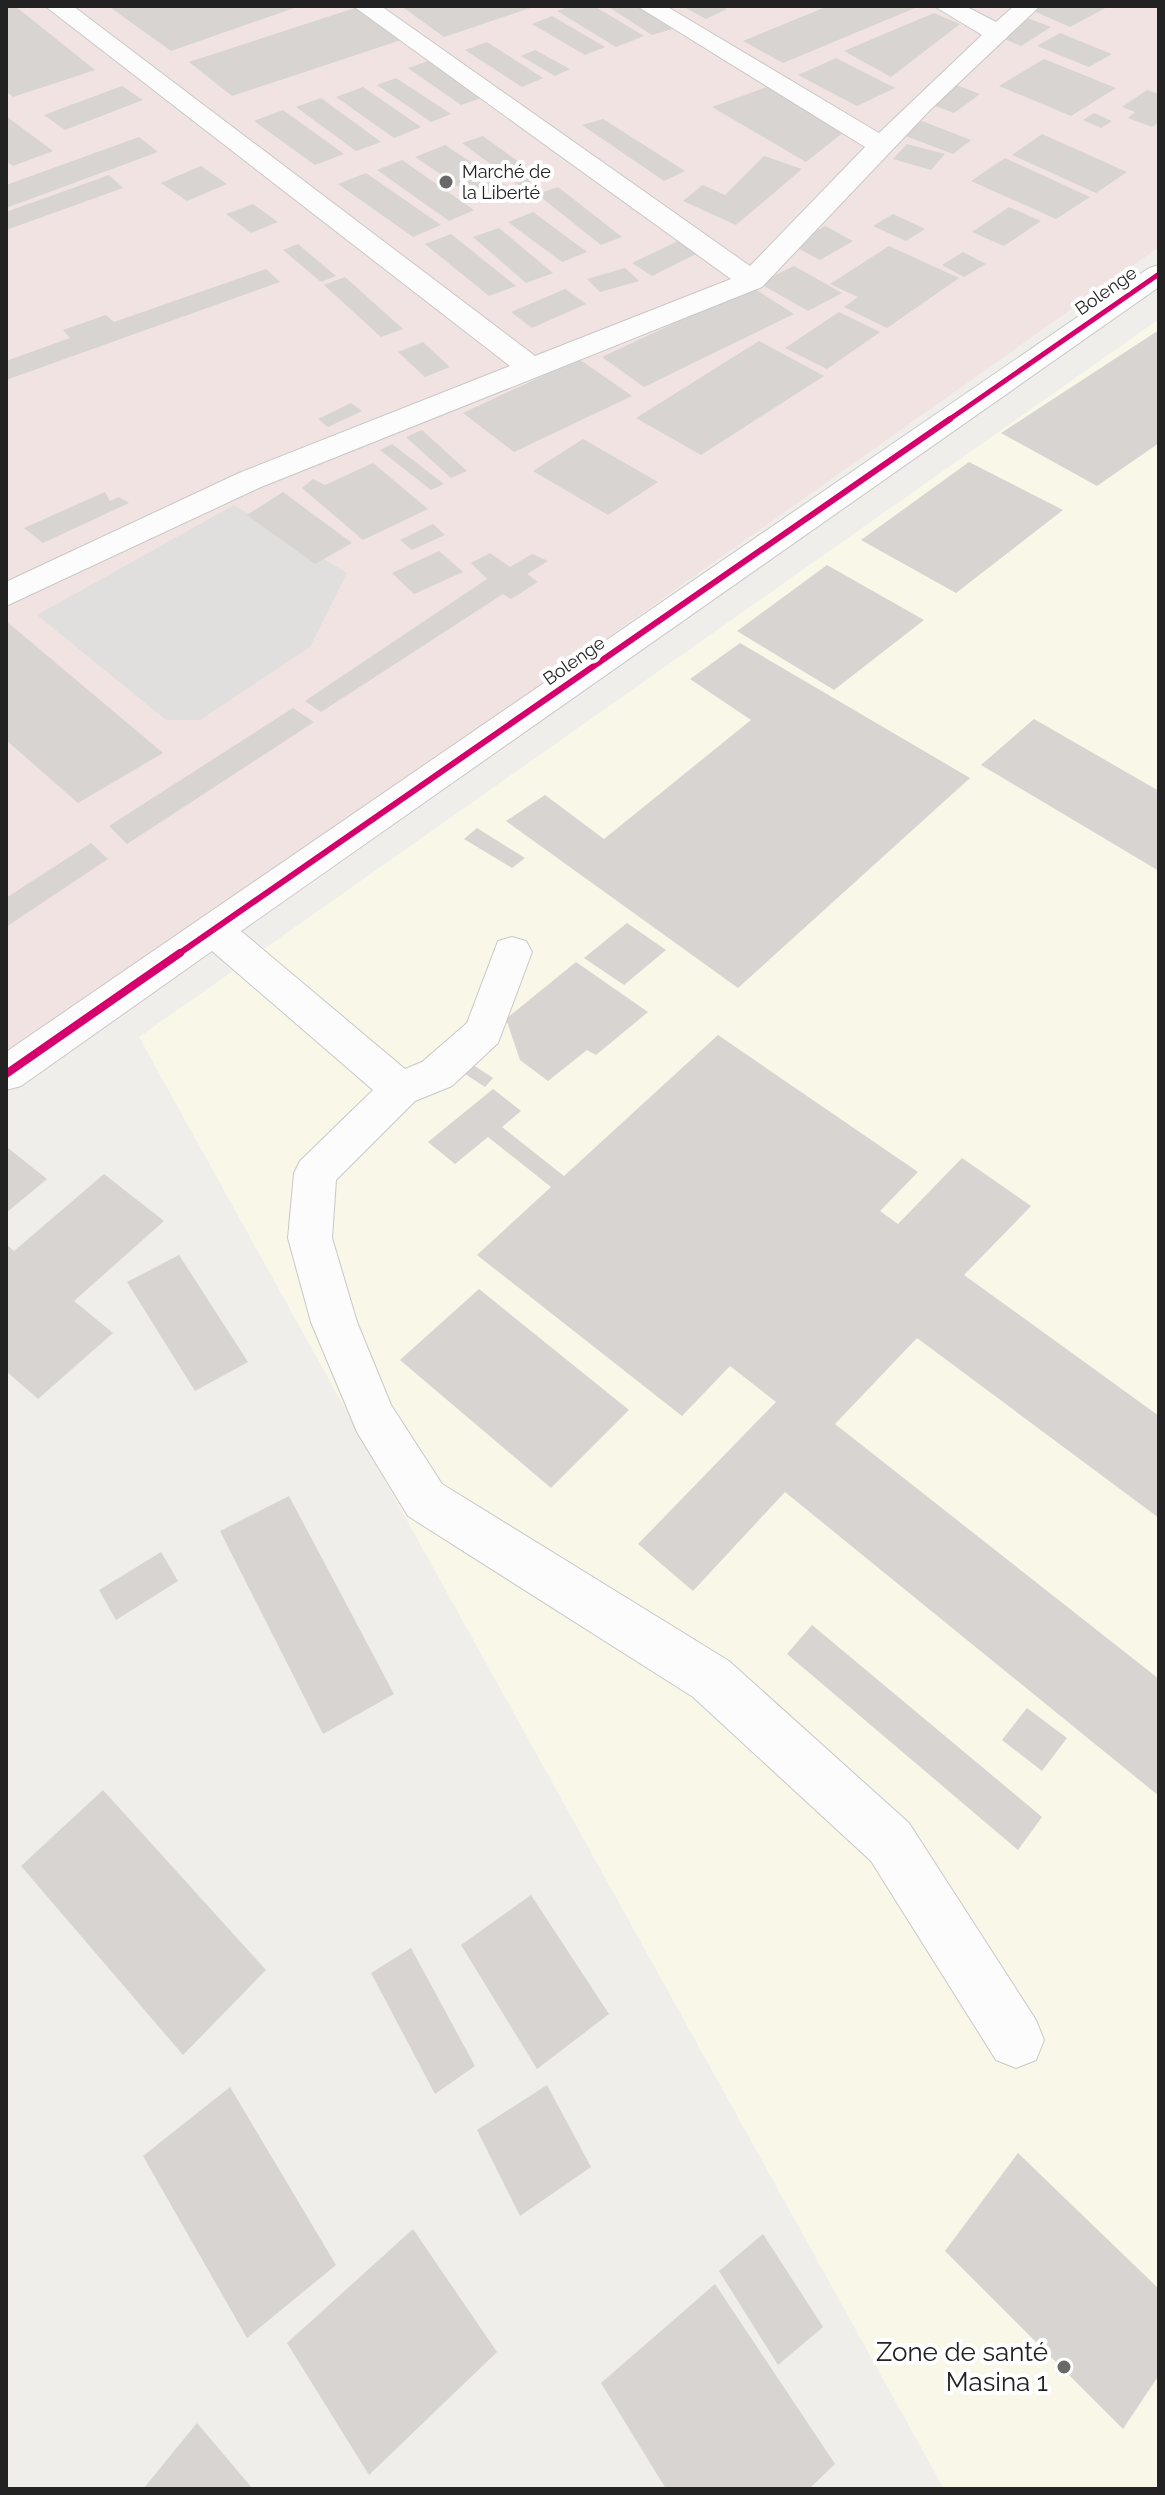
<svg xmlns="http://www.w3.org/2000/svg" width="1165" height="2495" font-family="Raleway,sans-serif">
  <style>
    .commercial { fill: #f1e3e1 }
    .education { fill: #f8f7e8 }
    .parking { fill: #e0dfde }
    .building { fill: #d7d4d2 }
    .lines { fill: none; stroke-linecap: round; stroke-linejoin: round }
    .minor-casing { stroke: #c9c8c7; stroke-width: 2 }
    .minor { fill: #fdfcfc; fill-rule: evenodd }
    .cycleway-far2-casing { stroke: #fff; stroke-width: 8 }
    .cycleway-far1-casing { stroke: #fff; stroke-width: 10 }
    .cycleway-casing { stroke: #fff; stroke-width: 13 }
    .cycleway-far2 { stroke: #d6006c; stroke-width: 5 }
    .cycleway-far1 { stroke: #d6006c; stroke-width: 6 }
    .cycleway { stroke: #d6006c; stroke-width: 8 }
    .poi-dot { fill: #6a6968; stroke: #fff; stroke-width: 3 }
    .labels { text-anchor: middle; stroke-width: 8; stroke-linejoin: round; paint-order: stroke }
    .far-poi-label { font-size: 18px; fill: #222; stroke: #fff; text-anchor: start }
    .far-street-label { font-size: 18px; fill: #222; stroke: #fff }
    .near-poi-label { font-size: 26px; fill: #222; stroke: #fff; text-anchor: end }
  </style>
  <rect width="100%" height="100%" fill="#f0eeeb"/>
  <path class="commercial" d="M6,6H1159V247L391,791L6,1071Z"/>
  <path class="education" d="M1159,319V2489H944L139,1037Z"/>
  <path class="parking" d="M234,505L347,573L310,647L200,720H166L37,615Z"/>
  <path class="building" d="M6,6H15L95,70L13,97L6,91Z
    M116,6H300L171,51L111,8Z
    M401,6H533V7L444,37Z
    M571,6H594L644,36L616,47L557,11Z
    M607,6H637L672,29L652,35Z
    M682,6H720L727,9L706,19Z
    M828,6L915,8L783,63L743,41Z
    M1035,6H1109L1070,27L1029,9Z
    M358,7L404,39L232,96L189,62Z
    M934,13L960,24L891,77L844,51Z
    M552,16L605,47L585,55L532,24Z
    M1027,18L1051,27L1021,46L997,36Z
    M1060,33L1112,54L1089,67L1037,46Z
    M487,42L543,78L522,87L465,50Z
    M535,50L570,69L555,76L521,56Z
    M836,58L895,88L857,106L798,75Z
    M1044,59L1116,88L1071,116L999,86Z
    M428,61L481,98L461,105L408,68Z
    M396,78L451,114L431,122L377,85Z
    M951,83L980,94L954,113L925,102Z
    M775,84L849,128L806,162L712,107Z
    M122,86L143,100L65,130L44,115Z
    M363,87L421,127L394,138L336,97Z
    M1147,90L1159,94V122L1152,127L1128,118L1135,112L1122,107Z
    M321,98L381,142L356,151L296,107Z
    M283,110L344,154L315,165L254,121Z
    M1094,113L1112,121L1101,128L1083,120Z
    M6,116L53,151L13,166L6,161Z
    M603,119L685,171L664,181L582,125Z
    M922,121L971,140L953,154L903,135Z
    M1042,134L1127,172L1096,193L1012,155Z
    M483,136L541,178L520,186L462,143Z
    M139,137L158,152L6,208V185Z
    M907,144L945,154L931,170L893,159Z
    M445,145L510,188L480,201L415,157Z
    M764,156L802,169L736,225L683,201L703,185L725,195Z
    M1005,158L1090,197L1056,219L971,181Z
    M402,160L474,210L449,221L377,170Z
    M201,166L227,184L187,201L161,183Z
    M366,173L441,225L413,237L338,184Z
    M109,175L123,188L6,230V212Z
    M558,187L622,237L601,245L537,194Z
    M253,204L278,222L251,233L226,214Z
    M1009,207L1041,221L1004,246L972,232Z
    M533,212L587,252L562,262L508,222Z
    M893,214L925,229L906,241L873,226Z
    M825,226L853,241L820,260L792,245Z
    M499,228L553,273L526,283L473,237Z
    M451,234L516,286L489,296L425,244Z
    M678,241L698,253L652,276L632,263Z
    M298,244L336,276L321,282L283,250Z
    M889,246L959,278L887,328L844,307L858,297L830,284Z
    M963,252L986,264L964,277L942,265Z
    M794,266L842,293L808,311L759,283Z
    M625,268L639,281L600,292L587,279Z
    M266,269L280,282L6,380V361L70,338L63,330L106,315L114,322Z
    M345,277L403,329L381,337L324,285Z
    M752,287L794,314L644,387L602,357Z
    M565,289L586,304L532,328L511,312Z
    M839,312L880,332L827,369L785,348Z
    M1159,330V443L1097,486L1001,433Z
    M759,341L824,376L701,455L636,418Z
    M423,342L450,367L425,377L398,352Z
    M579,359L632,396L514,452L463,413Z
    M351,403L362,411L328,427L318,419Z
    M422,430L467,471L451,478L406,437Z
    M583,439L658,482L608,515L533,471Z
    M392,444L444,484L431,490L380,450Z
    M969,462L1063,510L956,593L861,540Z
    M373,463L428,509L363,540L302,488L313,479L325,485Z
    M105,492L110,501L119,497L129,503L43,543L24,528Z
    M283,492L352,543L315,564L247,515Z
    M433,524L445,535L412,550L400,540Z
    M439,551L463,572L414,594L392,573Z
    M490,553L510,567L532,554L548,561L527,574L538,582L511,599L503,594L321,712L305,701L487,579L471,563Z
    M827,565L924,620L834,690L737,631Z
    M6,621L163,753L78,803L6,740Z
    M740,643L970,778L738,988L506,821L545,795L604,839L751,720L690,679Z
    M293,708L314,722L127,844L109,826Z
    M1034,719L1159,791V871L981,765Z
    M477,828L525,858L512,868L464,839Z
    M91,843L108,859L6,927V898Z
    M627,923L666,950L624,985L584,958Z
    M576,962L648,1012L596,1055L587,1050L548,1081L520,1060L506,1019Z
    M718,1035L918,1172L880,1211L898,1224L962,1158L1031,1206L964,1275L1159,1416V1518L917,1338L835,1424L1159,1679V1796L785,1492L693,1591L638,1544L776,1402L730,1366L682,1416L477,1255L551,1187L488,1137L455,1164L428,1142L493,1089L521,1111L502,1127L564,1176Z
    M461,1057L493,1078L485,1087L453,1066Z
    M8,1148L47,1179L6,1213V1150Z
    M104,1174L164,1221L74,1301L113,1333L38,1399L6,1371V1244L14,1251Z
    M179,1255L248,1362L195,1391L127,1282Z
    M479,1289L629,1410L551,1488L400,1360Z
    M289,1496L394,1694L323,1734L220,1531Z
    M161,1552L178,1581L116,1620L99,1590Z
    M812,1625L1042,1817L1018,1850L787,1654Z
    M1027,1708L1067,1738L1042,1771L1002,1740Z
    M103,1790L266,1970L183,2055L21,1866Z
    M531,1895L609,2014L537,2069L461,1945Z
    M411,1948L475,2066L435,2094L371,1973Z
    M547,2085L591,2167L520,2216L477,2130Z
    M230,2087L336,2265L247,2338L143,2156Z
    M1018,2153L1159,2289V2375L1123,2429L945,2251Z
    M413,2229L497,2352L369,2475L287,2343Z
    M763,2234L823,2327L778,2365L719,2271Z
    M715,2284L835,2464L809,2489H666L601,2383Z
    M197,2423L253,2489H143Z"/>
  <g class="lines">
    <defs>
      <path id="minor" d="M45,6H73L535,356L731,279L353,6H381L750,266L865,147L637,6H666L879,133L982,35L934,6H965L996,22L1014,6H1040L930,110L762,287L261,487L6,606V582L239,473L510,366Z
        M1159,265V287L241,931L405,1069L422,1062L467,1023L498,941L512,937L526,941L532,952L498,1043L452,1086L415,1101L336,1180L332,1238L357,1322L391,1405L442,1484L729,1661L909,1823L1036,2020L1044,2040L1036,2060L1016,2068L996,2060L871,1861L693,1697L408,1516L357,1432L311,1322L288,1238L294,1173L300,1161L373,1090L212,951L21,1086L6,1090V1052L1149,268Z"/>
    </defs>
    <use href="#minor" class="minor-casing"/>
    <use href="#minor" class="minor"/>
    <defs>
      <path id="cycleway-far2" d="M947,421L1159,274"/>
      <path id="cycleway-far1" d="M177,955L950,419"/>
      <path id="cycleway" d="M6,1074L180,953"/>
    </defs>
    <use href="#cycleway-far2" class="cycleway-far2-casing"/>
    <use href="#cycleway-far1" class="cycleway-far1-casing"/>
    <use href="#cycleway" class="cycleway-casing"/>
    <use href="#cycleway-far2" class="cycleway-far2"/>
    <use href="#cycleway-far1" class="cycleway-far1"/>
    <use href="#cycleway" class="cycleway"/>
  </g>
  <g class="poi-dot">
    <circle cx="446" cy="182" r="8"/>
    <circle cx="1064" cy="2367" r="8"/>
  </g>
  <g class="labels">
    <g class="far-poi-label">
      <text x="462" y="178">Marché de<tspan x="462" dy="21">la Liberté</tspan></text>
    </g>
    <g class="far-street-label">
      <text transform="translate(1106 291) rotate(-35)" y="6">Bolenge</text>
      <text transform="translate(574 661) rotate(-35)" y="6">Bolenge</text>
    </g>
    <g class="near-poi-label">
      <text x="1048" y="2361">Zone de santé<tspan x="1048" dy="30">Masina 1</tspan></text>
    </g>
  </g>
  <rect width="1165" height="2495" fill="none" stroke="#222222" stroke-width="16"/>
</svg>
